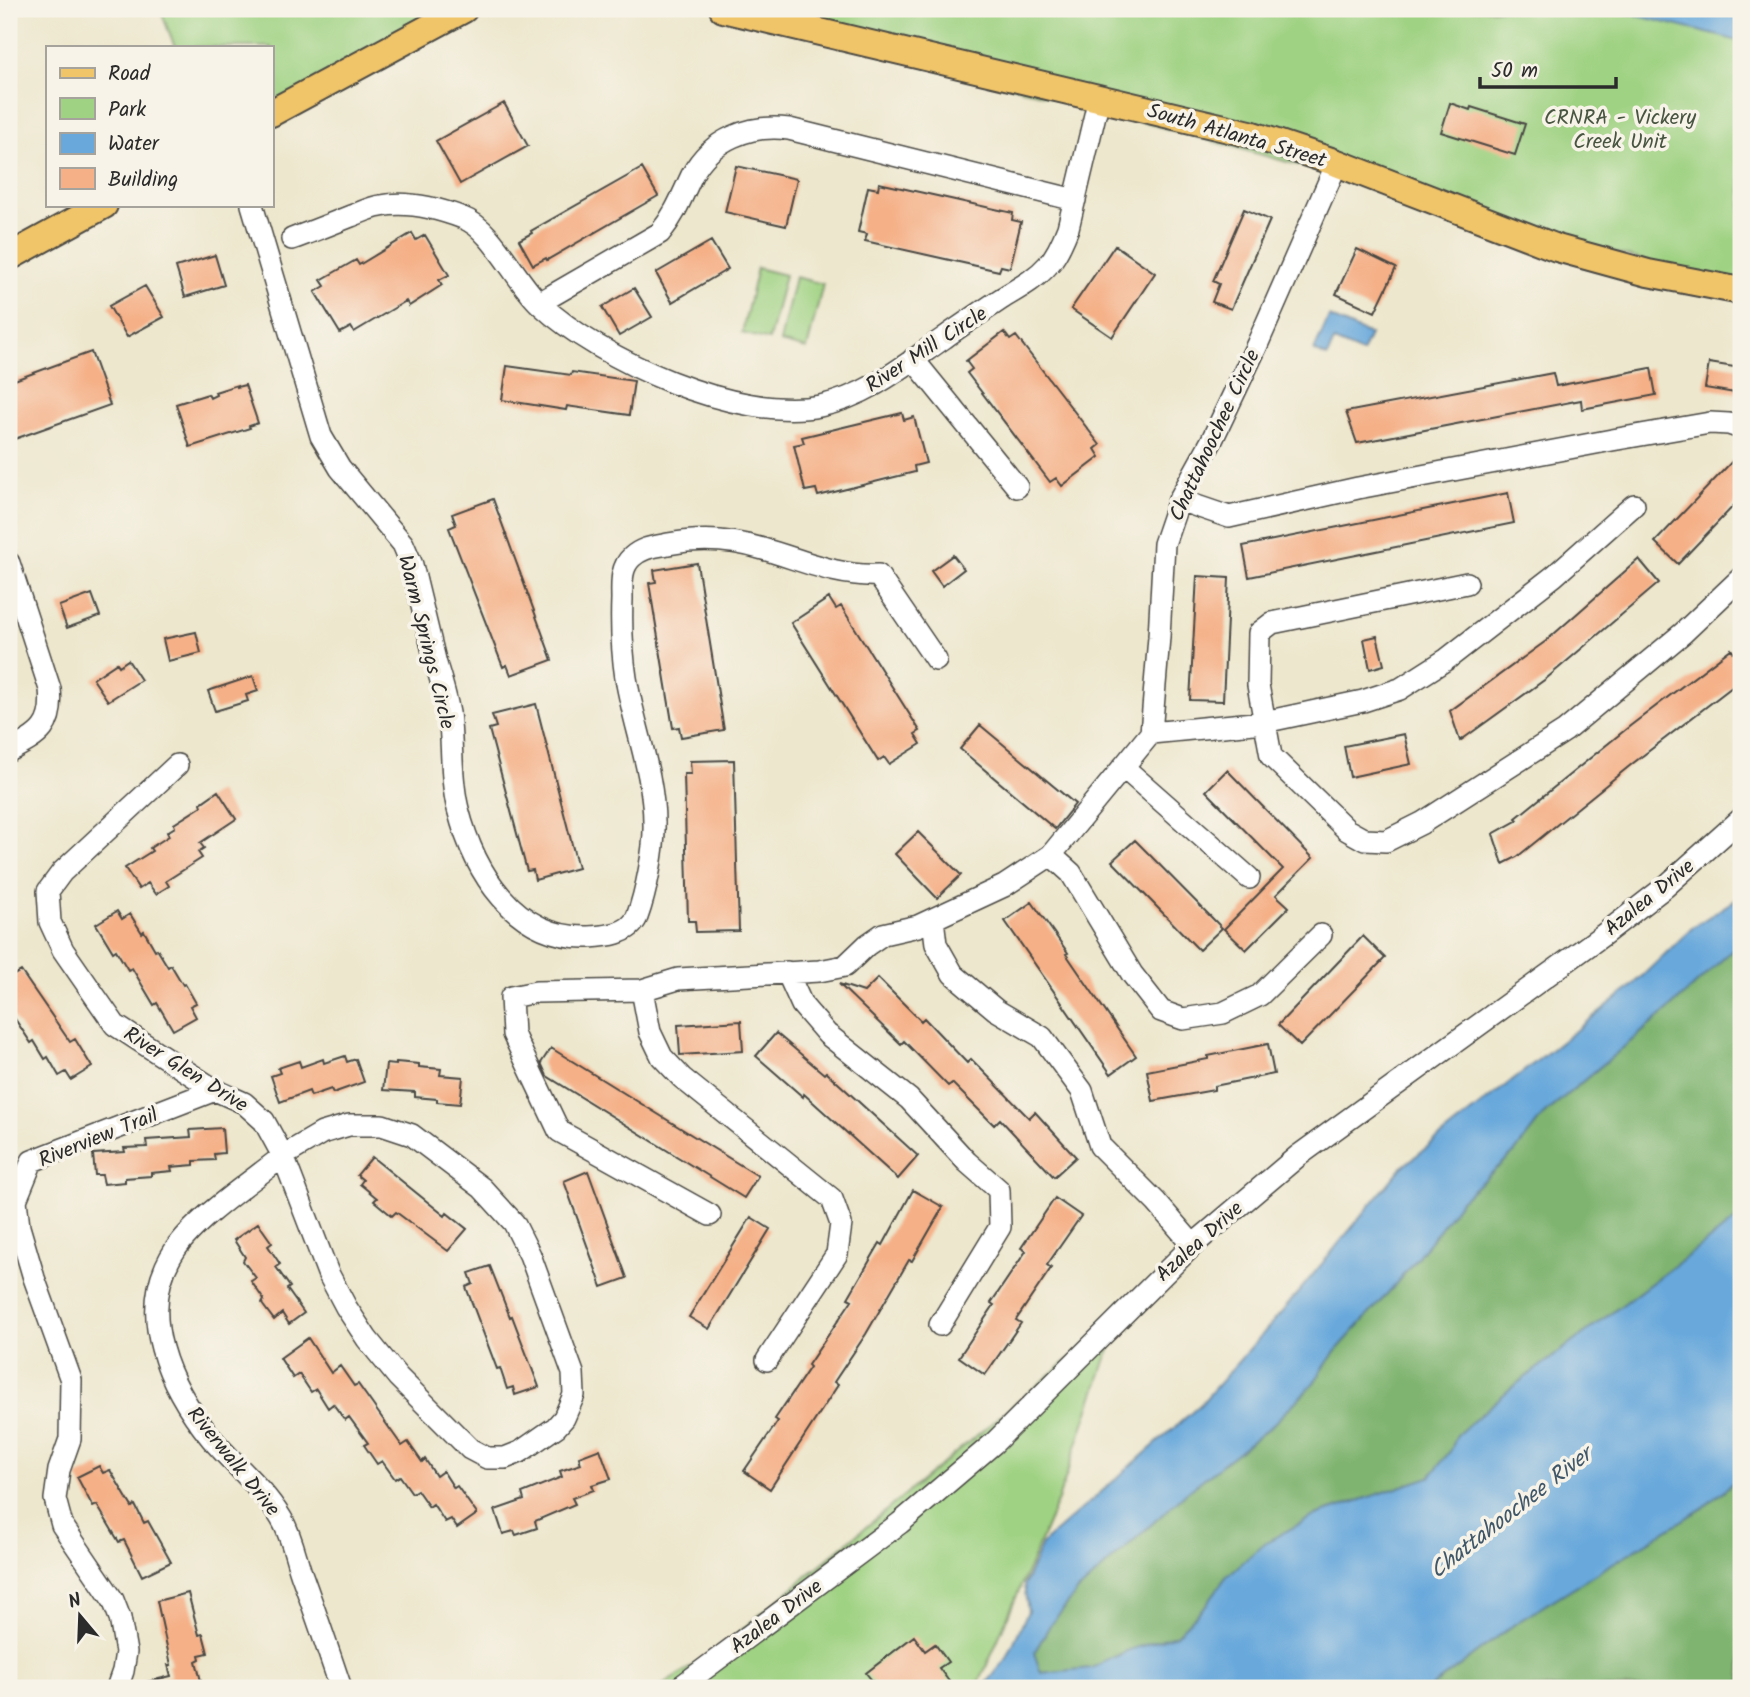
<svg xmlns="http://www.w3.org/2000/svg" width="1750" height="1697" font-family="Kalam,sans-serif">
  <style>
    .green { fill: #9fd282; stroke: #657e56; stroke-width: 2 }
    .forest { fill: #7fb470; stroke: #55704e; stroke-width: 2 }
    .water { fill: #68a8db; stroke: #4a6a83; stroke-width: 2 }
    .building { fill: #f5b087 }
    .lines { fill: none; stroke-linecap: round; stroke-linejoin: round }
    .minor-casing { stroke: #484743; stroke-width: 24 }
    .major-casing { stroke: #484743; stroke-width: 30 }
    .minor { stroke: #fff; stroke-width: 21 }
    .major { stroke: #f0c469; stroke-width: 26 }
    .labels { text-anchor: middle; stroke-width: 7; stroke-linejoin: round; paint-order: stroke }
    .park-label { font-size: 21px; fill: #485541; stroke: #f7f3e8 }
    .street-label { font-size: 21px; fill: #2b2b2b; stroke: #f7f3e8 }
    .water-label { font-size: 23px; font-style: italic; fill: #405769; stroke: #f7f3e8 }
  </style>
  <rect width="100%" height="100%" fill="#f7f3e8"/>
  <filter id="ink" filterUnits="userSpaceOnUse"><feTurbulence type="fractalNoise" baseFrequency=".0143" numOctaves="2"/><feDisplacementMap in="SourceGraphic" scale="14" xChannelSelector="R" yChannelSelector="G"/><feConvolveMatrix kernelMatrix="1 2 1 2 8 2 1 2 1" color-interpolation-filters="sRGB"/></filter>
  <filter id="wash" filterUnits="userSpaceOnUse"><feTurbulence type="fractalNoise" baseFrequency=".00686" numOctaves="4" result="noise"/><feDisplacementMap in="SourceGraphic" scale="28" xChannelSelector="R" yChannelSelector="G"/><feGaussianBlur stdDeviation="1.57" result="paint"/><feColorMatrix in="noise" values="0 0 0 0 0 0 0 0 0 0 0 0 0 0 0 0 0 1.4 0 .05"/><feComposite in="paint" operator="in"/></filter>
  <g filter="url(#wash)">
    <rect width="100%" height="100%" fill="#ede7cd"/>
    <path class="green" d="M160,9H480L271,117V47H175Z
      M732,9H1741V287Z
      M757,268L785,275L769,340L742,333Z
      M795,277L823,284L807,349L780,342Z
      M1120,1317L1058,1500L977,1688H658L715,1652Z"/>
    <path class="forest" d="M1741,942V1216L1510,1389L1457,1435L1451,1450L1430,1477L1316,1515L1226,1577L1206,1605L1176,1635L1129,1650L1092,1668L1041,1673L1034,1653L1050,1625L1077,1592L1188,1491L1270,1427L1312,1385L1334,1353L1390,1291L1436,1234L1461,1200L1515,1152L1545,1113L1668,1010Z
      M1741,1476V1688H1430L1516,1623L1704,1507Z"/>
    <path class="water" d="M1610,9H1741V42L1727,38Z
      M1329,317L1370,335L1362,353L1334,341L1327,357L1314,351Z
      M1741,896V942L1668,1010L1545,1113L1515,1152L1461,1200L1436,1234L1390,1291L1334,1353L1312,1385L1270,1427L1188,1491L1077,1592L1050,1625L1034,1653L1041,1673L1092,1668L1129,1650L1176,1635L1206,1605L1226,1577L1266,1542L1316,1515L1430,1477L1451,1450L1457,1435L1510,1389L1741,1216V1476L1704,1507L1516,1623L1430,1688H983L1007,1658L1028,1611L1024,1585L1042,1544L1200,1405L1282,1312L1402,1167L1631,987L1693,927Z"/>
    <g id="blocks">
      <path class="building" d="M504,103L528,146L460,184L436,141Z
        M1450,103L1470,110L1471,107L1525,124L1515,155L1441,132Z
        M736,166L797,179L786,226L725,212Z
        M642,168L658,196L547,260L546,258L533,265L519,240L532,233L531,231Z
        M879,183L1013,213L1012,220L1021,222L1010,268L1001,266L999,271L865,241L867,234L858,232L868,187L878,189Z
        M1244,209L1270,220L1231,309L1212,302L1219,284L1213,281Z
        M412,233L416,240L425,235L449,275L439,280L442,285L409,306L406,301L354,332L351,327L340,333L315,292L325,286L321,280L356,260L359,265Z
        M711,241L728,269L672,302L656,273Z
        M1115,245L1155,273L1112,337L1071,309Z
        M1357,249L1396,268L1375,312L1336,294Z
        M215,255L224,285L185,297L176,267Z
        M145,286L164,317L127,337L109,306Z
        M634,288L652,317L619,336L602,307Z
        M1004,332L1010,340L1016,336L1100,445L1095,449L1100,457L1062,486L1056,478L1050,482L967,373L972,369L966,361Z
        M91,352L110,405L9,441V382Z
        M1709,363L1741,368V394L1705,388Z
        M507,366L571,375L572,372L634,381L629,415L567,406L566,410L502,400Z
        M1651,368L1656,395L1582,409L1581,400L1357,443L1346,412L1553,373L1556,386Z
        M237,385V387L245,385L258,423L249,426L250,428L190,447L176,404L208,394L210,398L216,395L215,392Z
        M902,413L904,420L914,417L926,463L914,466L915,472L818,496L816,489L805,491L794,445L804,443L802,437Z
        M1741,452V498L1678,564L1655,542Z
        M1508,493L1514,523L1249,577L1243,546Z
        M493,499L552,660L511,675L507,665L503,667L449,528L456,525L452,514Z
        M953,555L964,569L942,586L931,571Z
        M1639,559L1659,583L1547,678L1460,741L1450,711L1546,641Z
        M697,563L724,730L681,737L679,727L673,728L649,583L656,582L654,570Z
        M1197,576L1229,578L1223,701L1190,700Z
        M92,594L100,616L67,628L59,606Z
        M829,598L836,609L841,606L920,731L915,734L921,744L889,764L884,757L878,761L791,623Z
        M196,632L201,653L168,661L163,639Z
        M1377,636L1384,665L1370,669L1364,639Z
        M1731,649L1741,662V680L1632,764L1517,857L1503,864L1493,834L1518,820L1516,818L1630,726Z
        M128,660L141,680L108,701L93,679L117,663L119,666Z
        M253,676L258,691L246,695L248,701L215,711L208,691Z
        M536,704L578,868L535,880L533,870L527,871L489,729L496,727L492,715Z
        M980,725L1075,804L1055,829L960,749Z
        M1404,734L1411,764L1350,777L1344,746Z
        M734,760L739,931L696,932L695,921H688L684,774H691L690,761Z
        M1227,770L1313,858L1276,895L1289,907L1246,950L1224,929L1283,869L1206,791Z
        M218,791L236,819L200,843L204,848L198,852L202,858L166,881L169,886L156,894L148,883L139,889L125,868L152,851L150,848L169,836L167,832L175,827L174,824L202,806L201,803Z
        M918,832L961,875L937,898L895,854Z
        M1135,840L1222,928L1199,950L1112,861Z
        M1032,902L1068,953L1066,954L1136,1056L1111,1074L1005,921Z
        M117,911L122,919L130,914L142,933L144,931L155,950L157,949L168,967L171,965L183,985L185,984L196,1003L190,1006L196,1017L173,1030L157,1003L154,1005L132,968L128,970L116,950L113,952L96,924Z
        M1363,936L1385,958L1300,1046L1278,1025Z
        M21,971L70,1042L75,1039L92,1067L71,1080L66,1072L59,1076L48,1057L45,1059L34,1041L31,1043L9,1010V978Z
        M878,978L921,1021L924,1018L967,1063L971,1059L1029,1118L1035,1112L1076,1157L1054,1177L1000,1119L994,1125L952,1083L948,1086L904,1041L901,1044L839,984L864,992Z
        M741,1021L743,1051L680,1055L678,1025Z
        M776,1033L824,1074L826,1072L918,1156L898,1179L804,1094L803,1097L756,1056Z
        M1268,1044L1274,1074L1214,1086V1090L1153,1101L1147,1071L1208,1059V1056Z
        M551,1048L758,1176L744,1198L547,1076L541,1063Z
        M345,1056L347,1062L356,1059L364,1082L333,1093L331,1089L311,1096L309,1091L280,1102L271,1076L280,1073L278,1068L299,1061L301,1067L323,1059L324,1063Z
        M396,1062L419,1064V1067L441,1069L440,1075L463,1077L460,1104L437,1102V1099L415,1097V1092L383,1090L386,1064L396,1065Z
        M222,1128L224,1153L214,1154L215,1160L194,1161V1165L171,1167L172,1171L151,1173V1176L125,1178V1182L104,1184L102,1175H95L93,1154L125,1152L124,1148L147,1147L146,1140L191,1137L190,1130Z
        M372,1157L445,1216L447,1213L467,1229L448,1251L396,1212L392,1216L374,1201L377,1198L360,1184L363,1180L357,1175Z
        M588,1171L627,1278L602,1287L564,1181Z
        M913,1190L943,1207L912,1261L909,1260L866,1334L834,1382L838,1385L770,1489L744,1471L778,1421L775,1419L810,1367L808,1365L852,1300L848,1298L880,1243L883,1245Z
        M1055,1198L1081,1216L1047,1265L1051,1268L1016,1320L1021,1323L985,1375L959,1357L994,1305L991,1303L1026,1251L1021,1248Z
        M751,1217L770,1229L709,1329L689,1317Z
        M258,1223L272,1243L268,1246L280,1264L276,1267L290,1287L287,1289L304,1313L289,1324L282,1313L274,1320L262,1304L264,1300L251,1281L256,1278L243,1261L245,1257L234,1240Z
        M490,1266L510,1317L512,1316L539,1387L515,1395L513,1387L507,1389L500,1368L497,1369L466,1287L473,1284L469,1273Z
        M308,1338L331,1373L340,1366L354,1386L358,1384L402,1446L408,1442L422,1462L425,1459L436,1476L443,1471L454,1488L457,1486L477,1514L457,1528L451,1519L445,1522L433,1504L429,1507L417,1490L412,1493L400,1476L395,1479L382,1461L377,1464L364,1445L368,1443L349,1417L345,1420L333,1404L328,1408L316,1389L311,1392L299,1374L293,1378L280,1358Z
        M600,1449L611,1479L592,1485L594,1490L572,1498L575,1504L535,1521L537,1528L516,1535L514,1531L503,1534L495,1510L524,1500L522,1493L562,1477L560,1471L581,1464L579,1457Z
        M99,1466L103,1473L110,1470L132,1507L135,1505L144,1523L148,1521L171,1562L142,1576L124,1540L119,1542L97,1505L93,1507L77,1477Z
        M188,1593L199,1635L203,1634L208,1653L199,1655L200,1659L196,1661L201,1681L192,1683L194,1688H143L142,1683L171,1676L168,1665H171L157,1601Z
        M914,1636L925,1651L935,1644L948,1662L939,1668L954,1688H878L866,1673Z"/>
    </g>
  </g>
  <g filter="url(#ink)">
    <use href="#blocks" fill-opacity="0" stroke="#484743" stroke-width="2"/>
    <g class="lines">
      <defs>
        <path id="minor" d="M252,205L321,436L340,468L403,544L412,565C420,598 428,631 436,664C441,680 446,697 449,713C453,745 450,778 458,809C474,872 515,939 588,937C605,936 629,935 637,917C646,893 655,848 654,823C654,774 634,726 626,678C622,652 621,626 622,599C622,584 620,568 632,557C643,547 654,547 668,544C699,538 733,540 763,549C802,560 838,577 878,575L936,660
          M292,239C311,232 331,224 351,216C360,213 371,207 381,206C407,201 439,209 463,218C492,228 516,282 540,304C600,360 737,422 820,406C868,396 905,365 944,338C963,324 982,312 1001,299C1017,289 1035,280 1048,265C1057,255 1063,241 1068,228L1099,98
          M539,303L660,233C675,215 682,196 692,175C711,139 750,124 789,129L1075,200
          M913,359L1017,487
          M1179,500L1229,517L1358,488L1612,440L1710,423L1729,424L1741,428
          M9,563L50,689C54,727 40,735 9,751
          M1467,583L1272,623L1259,633L1258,685L1271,756L1347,830L1365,840L1386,841L1422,823L1565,731L1683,633L1741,578
          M1151,733L1264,722L1363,701L1400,689L1447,659L1554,576L1634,505
          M177,765L62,872L48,891L50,922L63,950L115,1025L215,1090L244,1103L264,1121L283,1156C252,1181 196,1218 175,1250C134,1312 169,1387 212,1439C235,1466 262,1487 281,1518C291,1534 295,1555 301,1573C315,1611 328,1650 341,1688
          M1123,767L1249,878
          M1051,855L1071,873L1132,974L1161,1011L1183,1019L1223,1013L1260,995L1321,935
          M933,919L936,944L953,974L996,1010L1042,1037L1082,1091L1100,1146L1156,1202L1193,1245
          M787,972L802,1005L827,1034L909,1099L967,1162L999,1190L1000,1227L940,1325
          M642,990L650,1032L662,1057L682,1078L832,1199L841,1224L837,1254L767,1360
          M349,1125H382L412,1135L482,1188L514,1223L530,1255L573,1373L574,1395L564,1418L556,1427L520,1452L505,1458H487L470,1449L398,1377L367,1339L346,1307L328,1273L283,1156L322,1133Z
          M710,1215L559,1131L513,1034L511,997L536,992L642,990L678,979L819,971L845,966L867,945L883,934L918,926L1004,886L1051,855L1151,733L1159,637L1164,544L1179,500L1211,442L1257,345L1337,163
          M117,1688L123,1671L126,1652L120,1618L113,1600L62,1525L55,1499L59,1470L70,1439L71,1380L34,1278L19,1227L16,1200L32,1161L215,1090
          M679,1688L900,1523L994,1443L1193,1245L1298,1156L1603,935L1665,887L1741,819"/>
        <path id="major" d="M723,9L1250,134L1337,163L1557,248L1648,273L1741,291
          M271,113L464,9
          M9,257L104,205"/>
      </defs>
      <use href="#minor" class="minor-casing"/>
      <use href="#major" class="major-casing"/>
      <use href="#minor" class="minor"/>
      <use href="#major" class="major"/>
    </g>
  </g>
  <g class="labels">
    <g class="park-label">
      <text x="1620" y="124">CRNRA - Vickery<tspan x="1620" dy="24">Creek Unit</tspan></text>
    </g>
    <g class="street-label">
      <text transform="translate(1237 135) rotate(16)" y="7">South Atlanta Street</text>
      <text transform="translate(926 349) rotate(-33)" y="7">River Mill Circle</text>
      <text transform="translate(1214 435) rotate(-65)" y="7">Chattahoochee Circle</text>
      <text transform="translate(427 642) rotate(76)" y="7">Warm Springs Circle</text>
      <text transform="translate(1649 897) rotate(-39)" y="7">Azalea Drive</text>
      <text transform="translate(186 1069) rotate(32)" y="7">River Glen Drive</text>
      <text transform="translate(98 1137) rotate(-22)" y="7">Riverview Trail</text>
      <text transform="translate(1199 1241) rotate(-42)" y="7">Azalea Drive</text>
      <text transform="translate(234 1461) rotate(51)" y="7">Riverwalk Drive</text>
      <text transform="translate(776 1616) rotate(-37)" y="7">Azalea Drive</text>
    </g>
    <g class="water-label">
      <text transform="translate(1510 1512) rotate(-38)" y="8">Chattahoochee River</text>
    </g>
  </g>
  <rect width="1750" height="1697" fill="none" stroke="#f7f3e8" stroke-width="35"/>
  <rect x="46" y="46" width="228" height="161" fill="#f7f3e8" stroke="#a5a39c" stroke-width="2"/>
  <rect x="60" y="68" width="35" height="10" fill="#f0c469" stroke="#a5a39c" stroke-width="2"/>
  <text x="108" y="80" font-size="21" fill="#2b2b2b">Road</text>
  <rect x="60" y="98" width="35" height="21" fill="#9fd282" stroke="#a5a39c" stroke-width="2"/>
  <text x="108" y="116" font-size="21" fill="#2b2b2b">Park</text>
  <rect x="60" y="133" width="35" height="21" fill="#68a8db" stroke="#a5a39c" stroke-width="2"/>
  <text x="108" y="150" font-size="21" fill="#2b2b2b">Water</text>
  <rect x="60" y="168" width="35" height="21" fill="#f5b087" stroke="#a5a39c" stroke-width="2"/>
  <text x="108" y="186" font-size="21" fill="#2b2b2b">Building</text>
  <g transform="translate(80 1616) rotate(341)" stroke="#f7f3e8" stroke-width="5" paint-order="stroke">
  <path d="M0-5L12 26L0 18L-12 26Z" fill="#2b2b2b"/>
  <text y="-10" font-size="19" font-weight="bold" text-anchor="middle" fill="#2b2b2b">N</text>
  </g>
  <path d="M1480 77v10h136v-10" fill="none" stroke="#2b2b2b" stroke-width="3.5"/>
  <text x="1491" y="77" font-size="21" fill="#2b2b2b" stroke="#f7f3e8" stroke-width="5" paint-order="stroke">50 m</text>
</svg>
